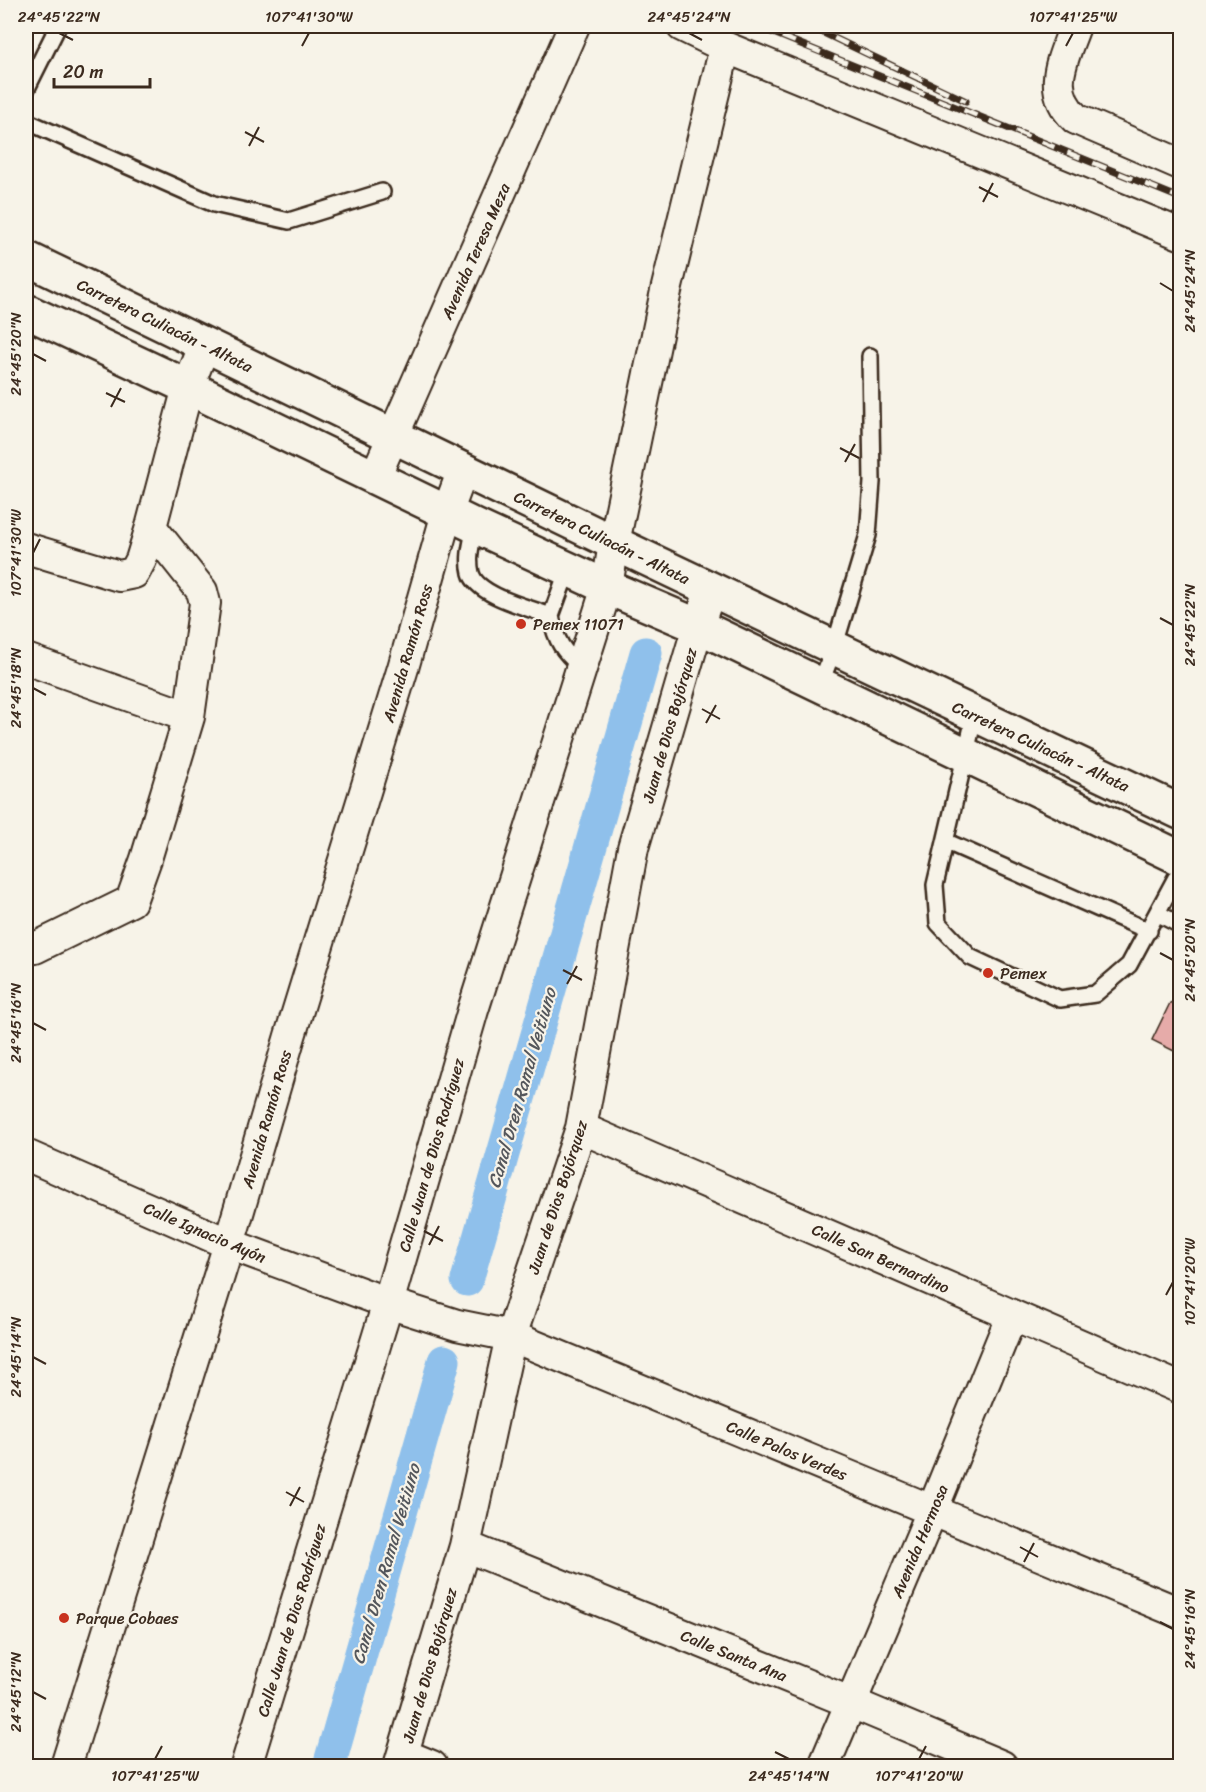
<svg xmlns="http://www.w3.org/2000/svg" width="1206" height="1792" font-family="Sriracha,sans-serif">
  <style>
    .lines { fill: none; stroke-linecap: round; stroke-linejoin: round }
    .canal { stroke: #8fc0eb; stroke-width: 33 }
    .building { fill: #e6aba9; stroke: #3b2a1e; stroke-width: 1.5 }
    .service-casing { stroke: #3b2a1e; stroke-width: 20 }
    .minor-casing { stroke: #3b2a1e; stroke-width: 34 }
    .secondary-casing { stroke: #3b2a1e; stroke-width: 38 }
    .service { stroke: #f7f3e8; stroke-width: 15 }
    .minor { stroke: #f7f3e8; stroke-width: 30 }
    .secondary { stroke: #f7f3e8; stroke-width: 33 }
    .rail-casing { stroke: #3b2a1e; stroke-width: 7 }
    .rail { stroke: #f7f3e8; stroke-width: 4.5; stroke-dasharray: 14; stroke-linecap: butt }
    .ticks { fill: none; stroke: #3b2a1e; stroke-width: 2 }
    .poi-dot { fill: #c8321e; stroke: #f7f3e8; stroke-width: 2 }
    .labels { text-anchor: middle; stroke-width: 4.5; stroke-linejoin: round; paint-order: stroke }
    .street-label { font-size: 16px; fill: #3b2a1e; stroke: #f7f3e8 }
    .poi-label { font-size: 16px; fill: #3b2a1e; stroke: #f7f3e8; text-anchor: start }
    .water-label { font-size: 18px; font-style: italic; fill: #54575c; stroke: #f7f3e8 }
    .neatline { fill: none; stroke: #3b2a1e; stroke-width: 2 }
    .ticks-label { font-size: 15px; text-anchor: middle; fill: #3b2a1e }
  </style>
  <rect width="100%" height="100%" fill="#f7f3e8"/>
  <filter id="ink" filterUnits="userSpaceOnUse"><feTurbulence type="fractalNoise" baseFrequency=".0167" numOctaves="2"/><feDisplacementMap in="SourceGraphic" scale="12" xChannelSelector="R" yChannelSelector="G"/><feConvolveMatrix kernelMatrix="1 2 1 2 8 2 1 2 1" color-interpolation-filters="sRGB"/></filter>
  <g filter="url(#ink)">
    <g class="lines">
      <path class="canal" d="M467,1280L646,653
        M329,1766L444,1361"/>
    </g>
    <path class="building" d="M1180,998V1054L1152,1040L1170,1003Z"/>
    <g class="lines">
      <defs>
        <path id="service" d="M26,90L58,26
          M26,121L214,204L289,221L382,192
          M475,526C472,542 467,557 471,573C477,596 530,608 551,616L568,569
          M551,616C556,642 563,651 582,668
          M820,685L834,648L868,535L872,482L870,356
          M975,714L935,885L938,923L970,957L1060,999L1095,994L1129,965L1180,870
          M947,842L1149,931
          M1157,913L1180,925"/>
        <path id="minor" d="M682,26L725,47L1180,234
          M1075,26C1063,60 1045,90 1076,119L1180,164
          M375,477L574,26
          M26,548L119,576L134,573L141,560L151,527
          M26,659L189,717
          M26,949L35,948L131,901L146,859L189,717L205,603L202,591L151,527L188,387L205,344
          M581,1128L1180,1388
          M26,1155L229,1244L388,1303L457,1325L511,1336L1180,1613
          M465,1546L852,1703L1002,1766
          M403,1754L432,1766
          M66,1766L229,1244L290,1036L403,668L447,513L463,470
          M246,1766L388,1303L473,1010L607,587L614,543L666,291L725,47
          M399,1766L465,1546L511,1336L581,1128L633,848L698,626L711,589
          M824,1766L932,1511L1012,1315"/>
        <path id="secondary" d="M26,258L614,543L1180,812
          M26,311L188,387L475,526L607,587L698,626L1180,858"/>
      </defs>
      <use href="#service" class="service-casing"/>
      <use href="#minor" class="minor-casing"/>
      <use href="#secondary" class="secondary-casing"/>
      <use href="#service" class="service"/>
      <use href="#minor" class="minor"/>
      <use href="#secondary" class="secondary"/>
      <defs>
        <path id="rail" d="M756,26L1180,198
          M809,26L966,101"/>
      </defs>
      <use href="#rail" class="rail-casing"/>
      <use href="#rail" class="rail"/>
    </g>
  </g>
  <path class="ticks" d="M59,33L73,40M689,33L702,40M302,46L309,33M1066,46L1073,33M245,132L264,142M249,146L259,127M979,187L998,197M983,202L993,183M1160,283L1173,291M33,354L46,361M106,393L125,402M111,407L121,388M840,448L859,458M845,462L855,444M33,553L40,539M1160,618L1173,625M33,688L46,695M702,709L720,719M706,723L716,705M1160,953L1173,960M563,970L582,980M567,984L577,966M33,1023L46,1030M424,1231L443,1241M429,1245L439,1226M1166,1295L1173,1282M33,1357L46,1364M286,1492L304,1502M290,1506L300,1487M1020,1547L1038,1557M1024,1562L1034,1543M1160,1622L1173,1629M33,1692L46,1699M775,1752L789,1759M155,1759L162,1746M919,1759L926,1746"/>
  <g class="poi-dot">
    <circle cx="521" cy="624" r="6"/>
    <circle cx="988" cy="973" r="6"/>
    <circle cx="64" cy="1618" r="6"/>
  </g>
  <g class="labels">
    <g class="street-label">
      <text transform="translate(475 251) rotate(-66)" y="6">Avenida Teresa Meza</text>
      <text transform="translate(165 325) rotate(26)" y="6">Carretera Culiacán - Altata</text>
      <text transform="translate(602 537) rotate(26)" y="6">Carretera Culiacán - Altata</text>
      <text transform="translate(407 653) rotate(-74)" y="6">Avenida Ramón Ross</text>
      <text transform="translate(669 725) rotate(-74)" y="6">Juan de Dios Bojórquez</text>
      <text transform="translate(1041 746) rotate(25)" y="6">Carretera Culiacán - Altata</text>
      <text transform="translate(266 1119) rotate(-74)" y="6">Avenida Ramón Ross</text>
      <text transform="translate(431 1155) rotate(-74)" y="6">Calle Juan de Dios Rodríguez</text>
      <text transform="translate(557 1197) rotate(-72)" y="6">Juan de Dios Bojórquez</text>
      <text transform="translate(205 1232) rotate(23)" y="6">Calle Ignacio Ayón</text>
      <text transform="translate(881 1258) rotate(24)" y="6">Calle San Bernardino</text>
      <text transform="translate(787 1450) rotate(23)" y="6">Calle Palos Verdes</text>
      <text transform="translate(919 1541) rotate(-67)" y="6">Avenida Hermosa</text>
      <text transform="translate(291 1620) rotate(-73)" y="6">Calle Juan de Dios Rodríguez</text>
      <text transform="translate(734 1655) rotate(22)" y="6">Calle Santa Ana</text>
      <text transform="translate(429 1665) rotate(-74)" y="6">Juan de Dios Bojórquez</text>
    </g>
    <g class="poi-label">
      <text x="533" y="630">Pemex 11071</text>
      <text x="1000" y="979">Pemex</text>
      <text x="76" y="1624">Parque Cobaes</text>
    </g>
    <g class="water-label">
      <text transform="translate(522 1088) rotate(-74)" y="6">Canal Dren Ramal Veitiuno</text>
      <text transform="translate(386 1564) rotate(-74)" y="6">Canal Dren Ramal Veitiuno</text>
    </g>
  </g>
  <rect width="1206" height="1792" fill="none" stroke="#f7f3e8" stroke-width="66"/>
  <path d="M54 78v9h96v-9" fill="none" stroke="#3b2a1e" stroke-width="3"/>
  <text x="63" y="78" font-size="18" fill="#3b2a1e" stroke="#f7f3e8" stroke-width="4.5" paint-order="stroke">20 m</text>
  <rect x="33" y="33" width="1140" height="1726" class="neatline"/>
  <g class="ticks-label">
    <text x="59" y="22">24°45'22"N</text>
    <text x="309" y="22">107°41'30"W</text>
    <text x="689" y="22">24°45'24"N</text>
    <text x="1073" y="22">107°41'25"W</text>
    <text transform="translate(1190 291) rotate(-90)" y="5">24°45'24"N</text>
    <text transform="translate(16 354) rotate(-90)" y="5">24°45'20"N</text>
    <text transform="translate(16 553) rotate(-90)" y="5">107°41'30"W</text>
    <text transform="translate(1190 625) rotate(-90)" y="5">24°45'22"N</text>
    <text transform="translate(16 688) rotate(-90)" y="5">24°45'18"N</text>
    <text transform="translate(1190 960) rotate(-90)" y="5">24°45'20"N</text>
    <text transform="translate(16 1023) rotate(-90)" y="5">24°45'16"N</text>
    <text transform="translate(1190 1282) rotate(-90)" y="5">107°41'20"W</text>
    <text transform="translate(16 1357) rotate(-90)" y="5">24°45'14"N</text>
    <text transform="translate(1190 1629) rotate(-90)" y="5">24°45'16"N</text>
    <text transform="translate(16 1692) rotate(-90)" y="5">24°45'12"N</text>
    <text x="155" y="1781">107°41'25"W</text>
    <text x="789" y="1781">24°45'14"N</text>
    <text x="919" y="1781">107°41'20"W</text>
  </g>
</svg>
